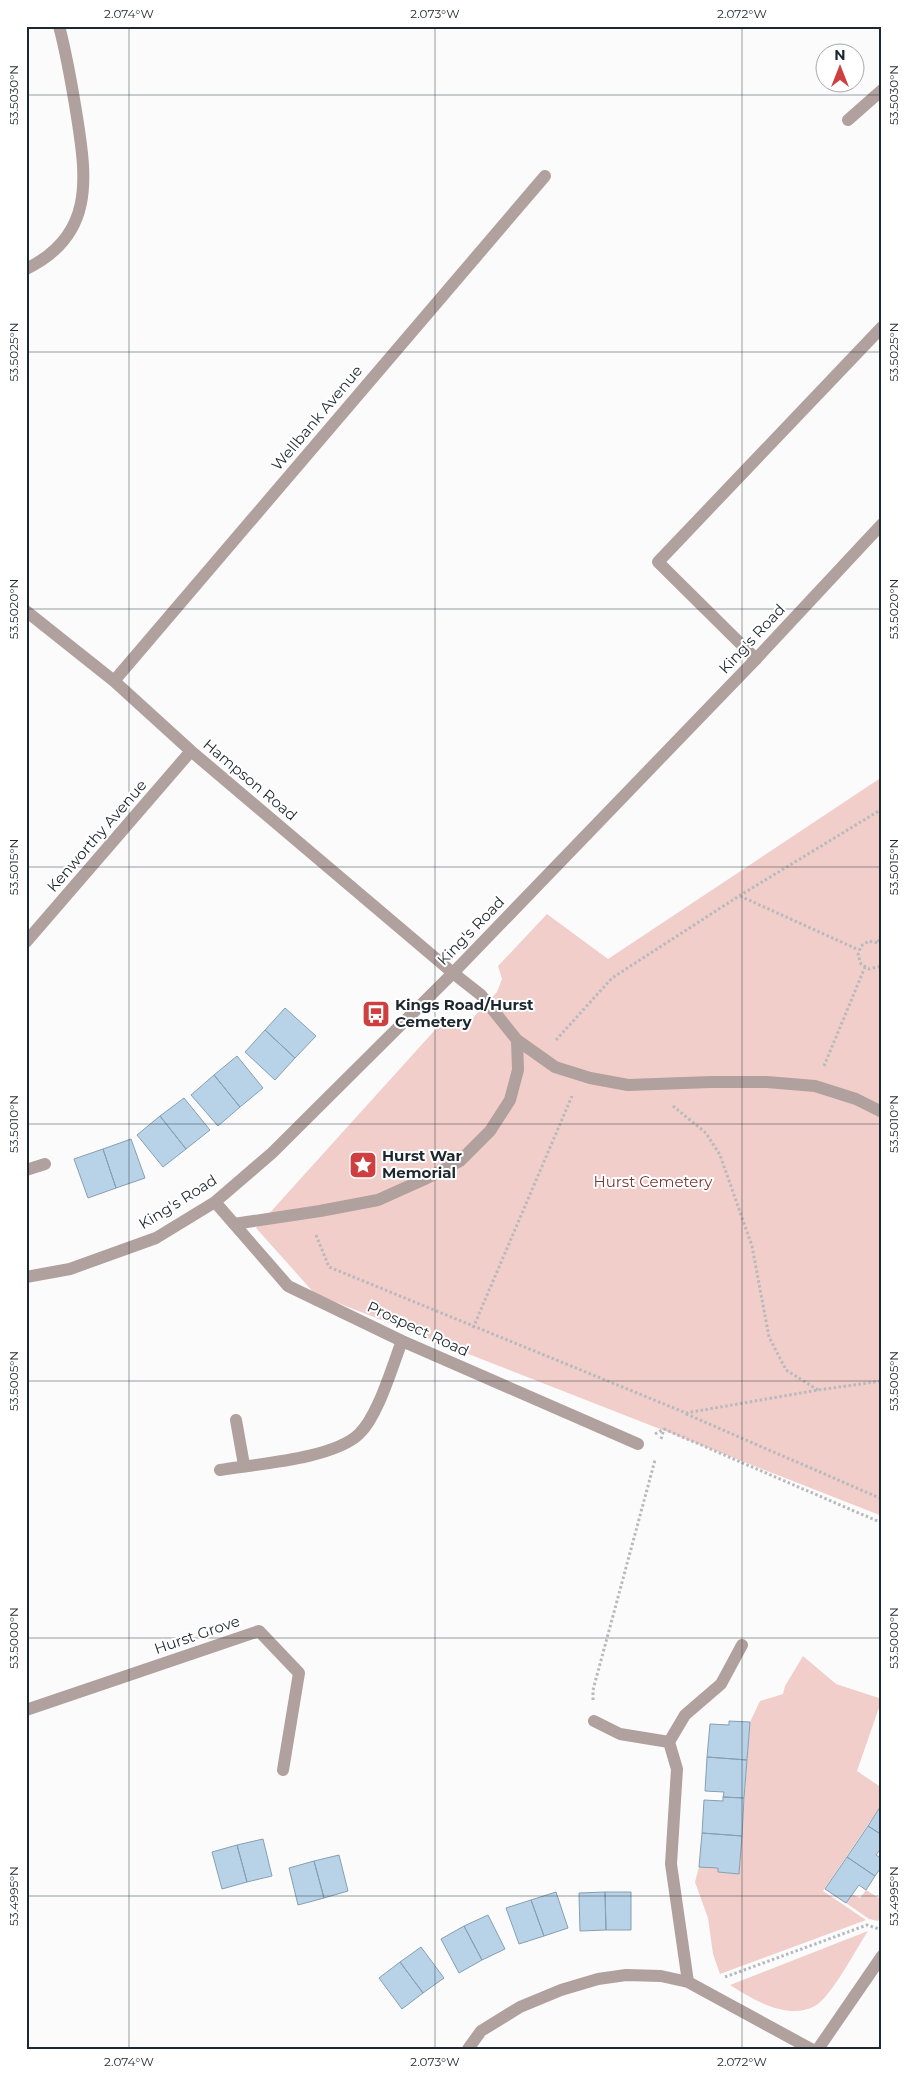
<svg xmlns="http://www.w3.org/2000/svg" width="908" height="2075" font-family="Montserrat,sans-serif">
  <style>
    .green { fill: #f2ceca }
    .building { fill: #b8d3e8; stroke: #859fb3 }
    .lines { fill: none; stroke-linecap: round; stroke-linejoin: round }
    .path { stroke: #b7babd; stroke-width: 3; stroke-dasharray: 2.5 2.5; stroke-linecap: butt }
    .lane { stroke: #b0a09e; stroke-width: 12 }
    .street { stroke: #b0a09e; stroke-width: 12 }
    .ticks { fill: none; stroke: #1d272f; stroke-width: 1; stroke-opacity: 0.45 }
    .labels { text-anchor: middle; stroke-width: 4; stroke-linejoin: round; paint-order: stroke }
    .street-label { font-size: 15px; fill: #1d272f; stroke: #fff }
    .poi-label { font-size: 15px; font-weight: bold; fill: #1d272f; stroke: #fff; text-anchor: start }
    .park-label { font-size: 15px; fill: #7a3734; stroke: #fff }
    .neatline { fill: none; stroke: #1d272f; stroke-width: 2 }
    .ticks-label { font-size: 12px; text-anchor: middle; fill: #1d272f }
  </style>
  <rect width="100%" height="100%" fill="#fbfbfb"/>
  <path class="green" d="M882,777V1516L315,1294L256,1228L444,1020L456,1025L471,1020L497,992L502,979L498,966L547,914L608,959Z
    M803,1656L836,1684L882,1699L857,1771L882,1788V1804L823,1891L866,1920L720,1974L713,1954L708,1918L695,1882L699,1867L718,1868V1872L739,1874L750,1722L760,1701L783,1694L785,1686Z
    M866,1890L882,1900V1914L878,1921L869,1919L846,1903L852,1894L860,1898Z
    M868,1931C856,1949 832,1996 815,2006C788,2021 752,1999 730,1985Z"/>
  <path class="building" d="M285,1008L316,1036L295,1058L265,1030Z
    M265,1030L295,1058L275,1080L245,1052Z
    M237,1056L263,1088L240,1107L214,1075Z
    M214,1075L240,1107L218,1126L191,1095Z
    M184,1098L210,1130L186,1149L160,1116Z
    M160,1116L186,1149L163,1167L137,1135Z
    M131,1139L145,1178L116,1188L103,1149Z
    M103,1149L116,1188L88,1198L74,1159Z
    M729,1721L750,1722L747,1760L707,1757L710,1724L729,1725Z
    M707,1757L747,1760L744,1798L723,1797L724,1792L705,1791Z
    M723,1797L744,1798L742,1836L702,1833L704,1800L723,1801Z
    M882,1804V1835L868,1826Z
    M868,1826L882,1835V1847L876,1855L882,1859V1866L875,1876L847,1857Z
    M702,1833L742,1836L739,1874L718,1872V1868L699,1867Z
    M263,1839L272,1876L247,1882L237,1845Z
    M237,1845L247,1882L222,1889L212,1852Z
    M339,1855L348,1891L324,1898L314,1861Z
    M847,1857L875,1876L866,1890L859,1885L846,1903L825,1889Z
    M314,1861L324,1898L298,1905L289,1868Z
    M556,1892L568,1928L544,1936L531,1900Z
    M605,1892L606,1930L580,1931L579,1893Z
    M605,1892H631V1930H606Z
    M531,1900L544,1936L519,1944L506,1908Z
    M488,1915L505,1949L482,1960L464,1926Z
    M464,1926L482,1960L459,1973L441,1939Z
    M421,1947L444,1978L423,1993L400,1962Z
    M400,1962L423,1993L402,2009L379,1978Z"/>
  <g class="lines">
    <path class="path" d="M740,896L859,950
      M878,942L882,932
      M882,944L869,941L861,946L858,955L861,964L869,969L882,966
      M556,1040L612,978L739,896L882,809
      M824,1066L865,967
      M673,1106L706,1133L720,1155L752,1246L769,1337L786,1370L818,1390
      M316,1235L329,1267L686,1413L818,1390L882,1381
      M473,1328L572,1096
      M686,1414L882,1499
      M655,1434L664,1429L882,1523
      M661,1439L664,1429
      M593,1700V1690L655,1460
      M725,1977L867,1925L882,1930"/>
    <path class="lane" d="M756,659L658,562L882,327
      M517,1040L555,1067L590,1078L628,1085L711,1082H767L815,1086L856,1099L882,1112
      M26,1170L45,1164
      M234,1224L320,1211L378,1200L427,1178L460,1161L490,1131L510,1100L518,1070L517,1040L481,995L453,973"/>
    <path class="street" d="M848,120L882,90
      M26,269C94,236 87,180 77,117C72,86 67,56 59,26
      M26,611L114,681L191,751L453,973
      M114,681L545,176
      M26,942L191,751
      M215,1202L288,1286L402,1341L638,1444
      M26,1277L70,1269L156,1238L215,1202L272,1153L453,973L756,659L882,524
      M236,1420L244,1465
      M220,1470C256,1464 333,1459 359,1434C378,1416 392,1367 402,1341
      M26,1710L259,1631L299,1673L283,1770
      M594,1721L620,1734L669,1742
      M688,1982L671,1864L677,1769L669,1742L685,1715L721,1684L742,1645
      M468,2049L481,2031L520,2007L561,1990L598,1979L626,1975L661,1976L688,1982L811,2049
      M818,2049L882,1956"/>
  </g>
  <path class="ticks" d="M129,26V2049M435,26V2049M742,26V2049M26,95H882M26,352H882M26,609H882M26,867H882M26,1124H882M26,1381H882M26,1638H882M26,1896H882"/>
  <defs>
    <symbol id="bus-square" viewBox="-11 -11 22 22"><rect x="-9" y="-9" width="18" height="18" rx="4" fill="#ce403f" stroke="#fff"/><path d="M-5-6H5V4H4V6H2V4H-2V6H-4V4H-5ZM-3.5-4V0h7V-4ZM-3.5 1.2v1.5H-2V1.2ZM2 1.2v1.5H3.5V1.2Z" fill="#fff"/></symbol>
    <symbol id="sight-square" viewBox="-11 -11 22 22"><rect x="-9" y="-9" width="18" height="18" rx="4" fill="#ce403f" stroke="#fff"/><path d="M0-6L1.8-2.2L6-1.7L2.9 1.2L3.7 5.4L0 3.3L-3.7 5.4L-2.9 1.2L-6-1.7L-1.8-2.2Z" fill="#fff"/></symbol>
  </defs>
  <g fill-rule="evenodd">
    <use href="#bus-square" x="360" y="998" width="32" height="32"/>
    <use href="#sight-square" x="347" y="1149" width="32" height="32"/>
  </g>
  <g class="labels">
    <g class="street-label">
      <text transform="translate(317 418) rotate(-50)" y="5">Wellbank Avenue</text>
      <text transform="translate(752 639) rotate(-47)" y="5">King's Road</text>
      <text transform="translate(250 780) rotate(40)" y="5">Hampson Road</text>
      <text transform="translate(97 836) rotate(-49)" y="5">Kenworthy Avenue</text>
      <text transform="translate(471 931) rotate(-46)" y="5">King's Road</text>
      <text transform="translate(178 1202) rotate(-32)" y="5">King's Road</text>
      <text transform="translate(418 1329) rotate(25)" y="5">Prospect Road</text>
      <text transform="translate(197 1635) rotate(-19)" y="5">Hurst Grove</text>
    </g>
    <g class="poi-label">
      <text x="395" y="1010">Kings Road/Hurst<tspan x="395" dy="17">Cemetery</tspan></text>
      <text x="382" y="1161">Hurst War<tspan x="382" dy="17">Memorial</tspan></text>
    </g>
    <g class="park-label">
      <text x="653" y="1187">Hurst Cemetery</text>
    </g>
  </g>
  <rect width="908" height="2075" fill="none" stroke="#ffffff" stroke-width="55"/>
  <g transform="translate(840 68)"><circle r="24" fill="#ffffff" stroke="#a5a9ac"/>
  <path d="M0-4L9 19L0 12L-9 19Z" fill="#ce403f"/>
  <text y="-8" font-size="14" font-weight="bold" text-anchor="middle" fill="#1d272f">N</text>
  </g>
  <rect x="28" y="28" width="852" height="2020" class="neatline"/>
  <g class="ticks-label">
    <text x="129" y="18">2.074°W</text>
    <text x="435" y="18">2.073°W</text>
    <text x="742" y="18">2.072°W</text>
    <text transform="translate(14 95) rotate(-90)" y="4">53.5030°N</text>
    <text transform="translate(894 95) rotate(-90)" y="4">53.5030°N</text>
    <text transform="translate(14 352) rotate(-90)" y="4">53.5025°N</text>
    <text transform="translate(894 352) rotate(-90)" y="4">53.5025°N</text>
    <text transform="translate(14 609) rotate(-90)" y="4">53.5020°N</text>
    <text transform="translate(894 609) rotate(-90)" y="4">53.5020°N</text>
    <text transform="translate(14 867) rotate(-90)" y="4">53.5015°N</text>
    <text transform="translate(894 867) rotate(-90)" y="4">53.5015°N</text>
    <text transform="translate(14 1124) rotate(-90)" y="4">53.5010°N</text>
    <text transform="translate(894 1124) rotate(-90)" y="4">53.5010°N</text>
    <text transform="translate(14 1381) rotate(-90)" y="4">53.5005°N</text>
    <text transform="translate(894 1381) rotate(-90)" y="4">53.5005°N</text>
    <text transform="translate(14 1638) rotate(-90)" y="4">53.5000°N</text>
    <text transform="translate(894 1638) rotate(-90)" y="4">53.5000°N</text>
    <text transform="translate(14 1896) rotate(-90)" y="4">53.4995°N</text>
    <text transform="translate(894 1896) rotate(-90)" y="4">53.4995°N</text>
    <text x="129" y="2066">2.074°W</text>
    <text x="435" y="2066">2.073°W</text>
    <text x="742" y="2066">2.072°W</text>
  </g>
</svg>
